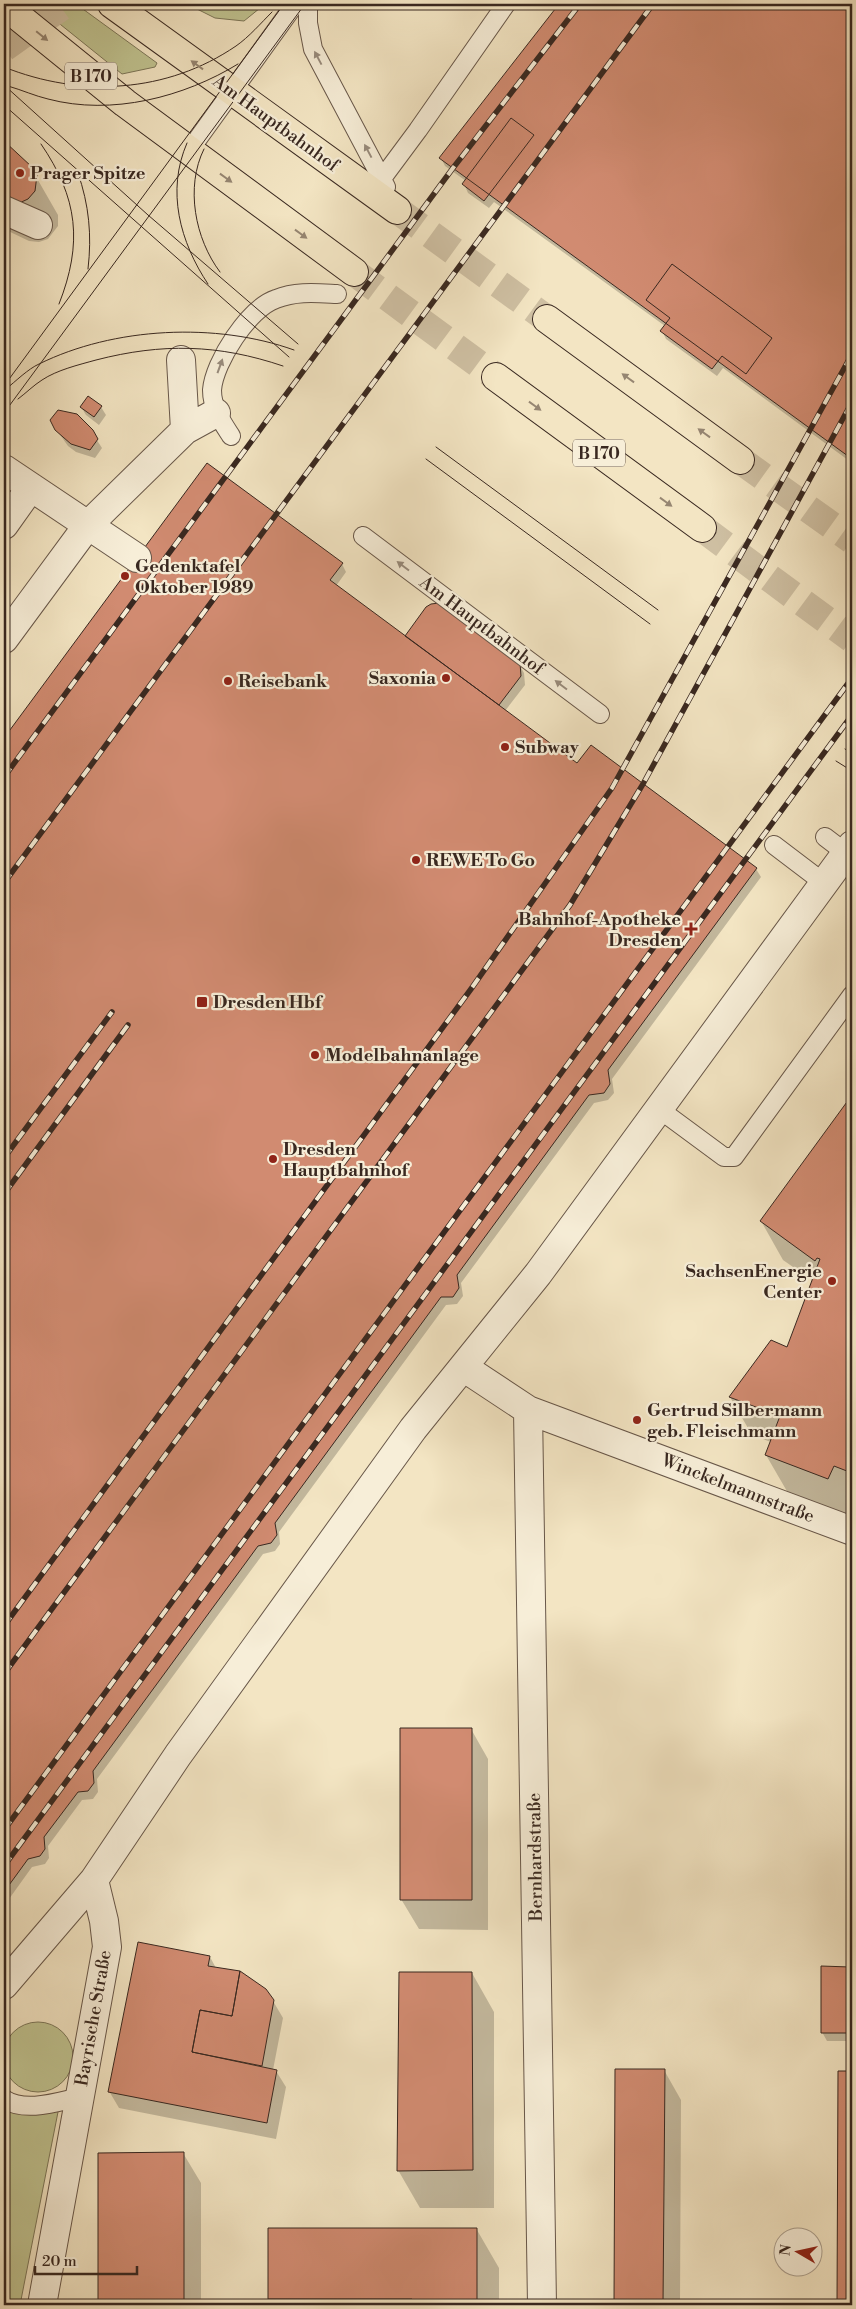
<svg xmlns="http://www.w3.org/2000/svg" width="856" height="2309" font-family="'Libre Bodoni',serif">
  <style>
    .green { fill: #c0c390; stroke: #7c7658 }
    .shadow { fill: #0003 }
    .building { fill: #d18b71; stroke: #392820 }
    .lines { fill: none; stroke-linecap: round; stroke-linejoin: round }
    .secondary-tunnel { stroke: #cebfa2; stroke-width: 28; stroke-dasharray: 28 14; stroke-linecap: butt }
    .primary-tunnel { stroke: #cebfa2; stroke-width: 28; stroke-dasharray: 28 14; stroke-linecap: butt }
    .lane-casing { stroke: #685749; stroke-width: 20 }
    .street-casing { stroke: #685749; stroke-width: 30 }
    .primary-casing { stroke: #392820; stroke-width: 30 }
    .lane { stroke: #f7eed8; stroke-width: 18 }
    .street { stroke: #f7eed8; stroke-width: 28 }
    .primary { stroke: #f3e5c3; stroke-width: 28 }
    .tram { stroke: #392820; stroke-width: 1 }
    .rail-casing { stroke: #392820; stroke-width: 5.5 }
    .rail { stroke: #f7eed8; stroke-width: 4; stroke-dasharray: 11; stroke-linecap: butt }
    .oneway { fill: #968672 }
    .oneway2 { fill: #988b7c }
    .poi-dot { fill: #8f2418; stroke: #f7eed8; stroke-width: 2 }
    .labels { text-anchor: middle; stroke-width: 4.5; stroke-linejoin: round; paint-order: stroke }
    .shield { fill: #f7eed8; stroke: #726357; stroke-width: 1 }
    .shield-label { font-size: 16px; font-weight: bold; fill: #392820 }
    .street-label { font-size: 18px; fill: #392820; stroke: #f7eed8 }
    .poi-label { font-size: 18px; font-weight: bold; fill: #392820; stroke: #f7eed8; text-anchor: start }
  </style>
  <rect width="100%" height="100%" fill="#f3e5c3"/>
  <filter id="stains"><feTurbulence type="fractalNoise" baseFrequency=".004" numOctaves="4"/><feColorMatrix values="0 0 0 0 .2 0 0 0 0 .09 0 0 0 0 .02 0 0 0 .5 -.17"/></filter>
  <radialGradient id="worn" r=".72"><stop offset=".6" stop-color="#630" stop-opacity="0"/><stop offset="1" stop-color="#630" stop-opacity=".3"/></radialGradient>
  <path class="green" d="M35,4H76L157,63L155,67L122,74Z
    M187,4H265L244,21L215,18Z
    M3 2057a35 35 0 1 1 70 0a35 35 0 1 1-70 0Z
    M4,2105L56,2109L58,2112L20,2305H4Z"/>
  <path class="shadow" d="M560,4H852V463L723,368L717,376L666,339L662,331L665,326L494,202L489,208L468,193L464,184L466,181L445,166L441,158Z
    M4,143L31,168L58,215V226L48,239L39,242L29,241L4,229Z
    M81,407H101L106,415L99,425L86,415Z
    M76,415L85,422L102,448L95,458L76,452L68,446L56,429Z
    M207,465L342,564L346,572L336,586L405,637L519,664L524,673L525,685L505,711L578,765L756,869L761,877L612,1079L614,1093L608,1100L594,1103L461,1283L463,1296L457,1304L446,1305L279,1532L280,1544L275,1551L263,1554L97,1779L98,1792L93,1799L82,1800L48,1846L49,1858L45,1864L32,1867L4,1906V740Z
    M852,1097V1512L850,1517L788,1493L766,1455L771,1442L752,1435L730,1397L788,1348L813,1281L783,1260L761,1221Z
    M471,1729L488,1759V1930L419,1929L401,1899Z
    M210,1957L216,1968L273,2001L283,2018L273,2070L276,2071L286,2087L276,2139L119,2108L109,2091Z
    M849,1969L852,1974V2041H827L822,2032Z
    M472,1973L494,2012V2208H420L398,2170Z
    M616,2070H664L681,2100L680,2305H615Z
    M839,2072H852V2305H838Z
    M183,2153L201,2183V2303L205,2305H99V2155Z
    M477,2230L499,2268V2305H272L269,2299Z"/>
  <path class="building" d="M559,4H852V459L439,158Z
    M511,118L534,135L484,201L462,184Z
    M4,141L32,167L37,175L35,191L28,199L17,204L4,202Z
    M672,264L772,338L746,374L722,356L712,369L660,331L670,318L646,300Z
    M88,396L102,406L94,417L80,407Z
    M58,410L77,414L93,430L98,439L90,450L71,444L55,430L50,420Z
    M207,463L343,563L330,580L577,763L591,745L757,868L608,1070L610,1084L604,1093L589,1095L457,1275L459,1288L453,1297H441L275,1523L277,1535L271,1543L258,1546L93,1771L94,1783L88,1791L78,1792L44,1837L45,1849L40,1856L28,1859L4,1892V738Z
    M439,603L520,663L521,676L499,705L405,636L426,607L431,604Z
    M852,1095V1473L834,1466L828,1479L765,1455L780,1416L729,1397L771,1340L787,1347L820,1259L817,1258L815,1261L760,1221Z
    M400,1728H472V1900H400Z
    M138,1942L210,1956L208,1966L240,1971L232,2016L200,2010L192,2052L277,2070L267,2123L108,2092Z
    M821,1966L850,1967L851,2033H821Z
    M240,1971L266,1989L274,2000L262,2066L192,2052L200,2010L232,2016Z
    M399,1972H472L473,2170L397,2171Z
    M615,2069H665L663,2305H614Z
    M838,2071H852V2305H837Z
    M184,2152V2303L205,2302V2305H98V2153Z
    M268,2228H477V2305H412V2299H268Z"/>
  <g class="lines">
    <path class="secondary-tunnel" d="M4,48L65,4"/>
    <path class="primary-tunnel" d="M397,210L547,319
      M354,272L496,377
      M740,460L852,540
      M702,528L852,639"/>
    <defs>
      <path id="lane" d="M308,4V23L313,49L386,187
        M189,151L295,4
        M372,192L418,130L506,4
        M231,436C222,422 212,408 212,390C214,362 249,308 276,299C296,291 316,293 337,294
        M363,536L600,714
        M825,837L846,853
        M774,845L824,883
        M659,1109L724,1157H734L852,995
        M4,2099C25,2113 57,2102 80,2097"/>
      <path id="street" d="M4,210L38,225
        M181,360L185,430
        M4,469L137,558
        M4,525L31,487
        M4,639L88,525L185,430L216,413
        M463,1367L528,1410L852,1531
        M528,1410L542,2305
        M4,1985L94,1880L178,1755L413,1429L538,1274L852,845
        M42,2305L107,1947L104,1921L94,1880"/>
      <path id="primary" d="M112,4L397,210
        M4,5L125,103L354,272
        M547,319L740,460
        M496,377L702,528"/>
    </defs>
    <use href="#lane" class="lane-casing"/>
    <use href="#street" class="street-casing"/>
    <use href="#primary" class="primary-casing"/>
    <use href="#lane" class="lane"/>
    <use href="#street" class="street"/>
    <use href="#primary" class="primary"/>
    <path class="tram" d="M4,67C81,98 167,93 236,46C249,37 261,23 272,12
      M4,85L148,215L298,344
      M8,86C22,90 35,96 48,99C112,116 184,97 238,64
      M4,105L289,357
      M187,143C166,191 180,242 208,284
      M41,144C78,198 83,243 59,304
      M204,149C185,187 195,239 220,272
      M78,173C89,205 92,235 88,269
      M4,386L284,4
      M6,389C16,381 28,369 39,364C114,327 216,322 294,350
      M18,399C26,393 34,385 42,380C57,370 78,365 96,360C162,343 218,344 283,366
      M4,413L305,4
      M436,447L658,610
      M426,459L650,624
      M845,749L852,753
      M836,761L852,771"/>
    <defs>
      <path id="rail" d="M4,777L453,168L580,4
        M4,883L653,4
        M4,1158L112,1012
        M4,1194L128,1025
        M4,1626L471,989L612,788L852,354
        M4,1674L570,905L643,784L852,402
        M4,1830L852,678
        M4,1866L852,715"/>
    </defs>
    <use href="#rail" class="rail-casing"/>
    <use href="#rail" class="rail"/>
  </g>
  <defs><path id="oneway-solid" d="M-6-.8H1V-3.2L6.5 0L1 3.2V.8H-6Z" transform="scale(1.25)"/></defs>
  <g class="oneway">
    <use href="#oneway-solid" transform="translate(42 36) rotate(39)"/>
    <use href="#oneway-solid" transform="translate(197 65) rotate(-144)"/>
    <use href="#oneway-solid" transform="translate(226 178) rotate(36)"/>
    <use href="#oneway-solid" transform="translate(301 234) rotate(36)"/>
    <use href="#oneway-solid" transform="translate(628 378) rotate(-144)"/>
    <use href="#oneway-solid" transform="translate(535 406) rotate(36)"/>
    <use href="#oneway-solid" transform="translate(704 433) rotate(-144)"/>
    <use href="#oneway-solid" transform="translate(666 502) rotate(36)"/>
  </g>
  <g class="oneway2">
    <use href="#oneway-solid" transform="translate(318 58) rotate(-118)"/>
    <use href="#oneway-solid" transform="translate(368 151) rotate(-118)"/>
    <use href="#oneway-solid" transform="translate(220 366) rotate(-70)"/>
    <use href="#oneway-solid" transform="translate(403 566) rotate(-143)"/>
    <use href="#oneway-solid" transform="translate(561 685) rotate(-143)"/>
  </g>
  <g class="poi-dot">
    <circle cx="20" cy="173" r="5"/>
    <circle cx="125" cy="576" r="5"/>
    <circle cx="446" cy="678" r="5"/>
    <circle cx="228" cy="681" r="5"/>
    <circle cx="505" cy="747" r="5"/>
    <circle cx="416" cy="860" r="5"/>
    <path d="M688.5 921.5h5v5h5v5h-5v5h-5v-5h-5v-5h5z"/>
    <rect x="196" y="996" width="12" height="12" rx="2.5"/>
    <circle cx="315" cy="1055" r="5"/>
    <circle cx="273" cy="1159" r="5"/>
    <circle cx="832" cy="1281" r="5"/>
    <circle cx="637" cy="1420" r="5"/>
  </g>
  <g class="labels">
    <g class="shield">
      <rect x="65" y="62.5" width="52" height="27" rx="4"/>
      <rect x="573" y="439.5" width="52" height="27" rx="4"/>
    </g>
    <g class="shield-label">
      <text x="91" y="82">B 170</text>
      <text x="599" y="459">B 170</text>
    </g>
    <g class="street-label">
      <text transform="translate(276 123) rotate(36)" y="6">Am Hauptbahnhof</text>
      <text transform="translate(482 625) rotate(37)" y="6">Am Hauptbahnhof</text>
      <text transform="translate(738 1488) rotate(21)" y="6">Winckelmannstraße</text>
      <text transform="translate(535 1857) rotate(-91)" y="6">Bernhardstraße</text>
      <text transform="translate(93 2018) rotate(-80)" y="6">Bayrische Straße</text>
    </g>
    <g class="poi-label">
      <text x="30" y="179">Prager Spitze</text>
      <text x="135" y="572">Gedenktafel<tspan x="135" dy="21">Oktober 1989</tspan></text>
      <text x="436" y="684" text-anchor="end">Saxonia</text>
      <text x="238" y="687">Reisebank</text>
      <text x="515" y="753">Subway</text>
      <text x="426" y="866">REWE To Go</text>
      <text x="681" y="925" text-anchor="end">Bahnhof-Apotheke<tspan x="681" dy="21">Dresden</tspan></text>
      <text x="213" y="1008">Dresden Hbf</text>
      <text x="325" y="1061">Modelbahnanlage</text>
      <text x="283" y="1155">Dresden<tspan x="283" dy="21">Hauptbahnhof</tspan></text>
      <text x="822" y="1277" text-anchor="end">SachsenEnergie<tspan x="822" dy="21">Center</tspan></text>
      <text x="647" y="1416">Gertrud Silbermann<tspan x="647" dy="21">geb. Fleischmann</tspan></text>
    </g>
  </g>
  <rect width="856" height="2309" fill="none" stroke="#f3e5c3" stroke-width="20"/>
  <rect x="5" y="5" width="846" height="2299" fill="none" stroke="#392820" stroke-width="2.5"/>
  <rect x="10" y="10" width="836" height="2289" fill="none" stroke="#392820"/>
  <g transform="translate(798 2252) rotate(279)"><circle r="24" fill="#f7eed8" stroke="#ab9f8e"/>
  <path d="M0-4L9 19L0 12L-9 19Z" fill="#8f2418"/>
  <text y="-8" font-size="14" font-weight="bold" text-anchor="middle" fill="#392820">N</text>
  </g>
  <path d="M35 2266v8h102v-8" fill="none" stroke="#392820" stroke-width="2.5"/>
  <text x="42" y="2266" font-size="15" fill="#392820" stroke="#f7eed8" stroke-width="4" paint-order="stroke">20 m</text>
  <rect width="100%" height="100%" filter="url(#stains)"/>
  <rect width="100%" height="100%" fill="url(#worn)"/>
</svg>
